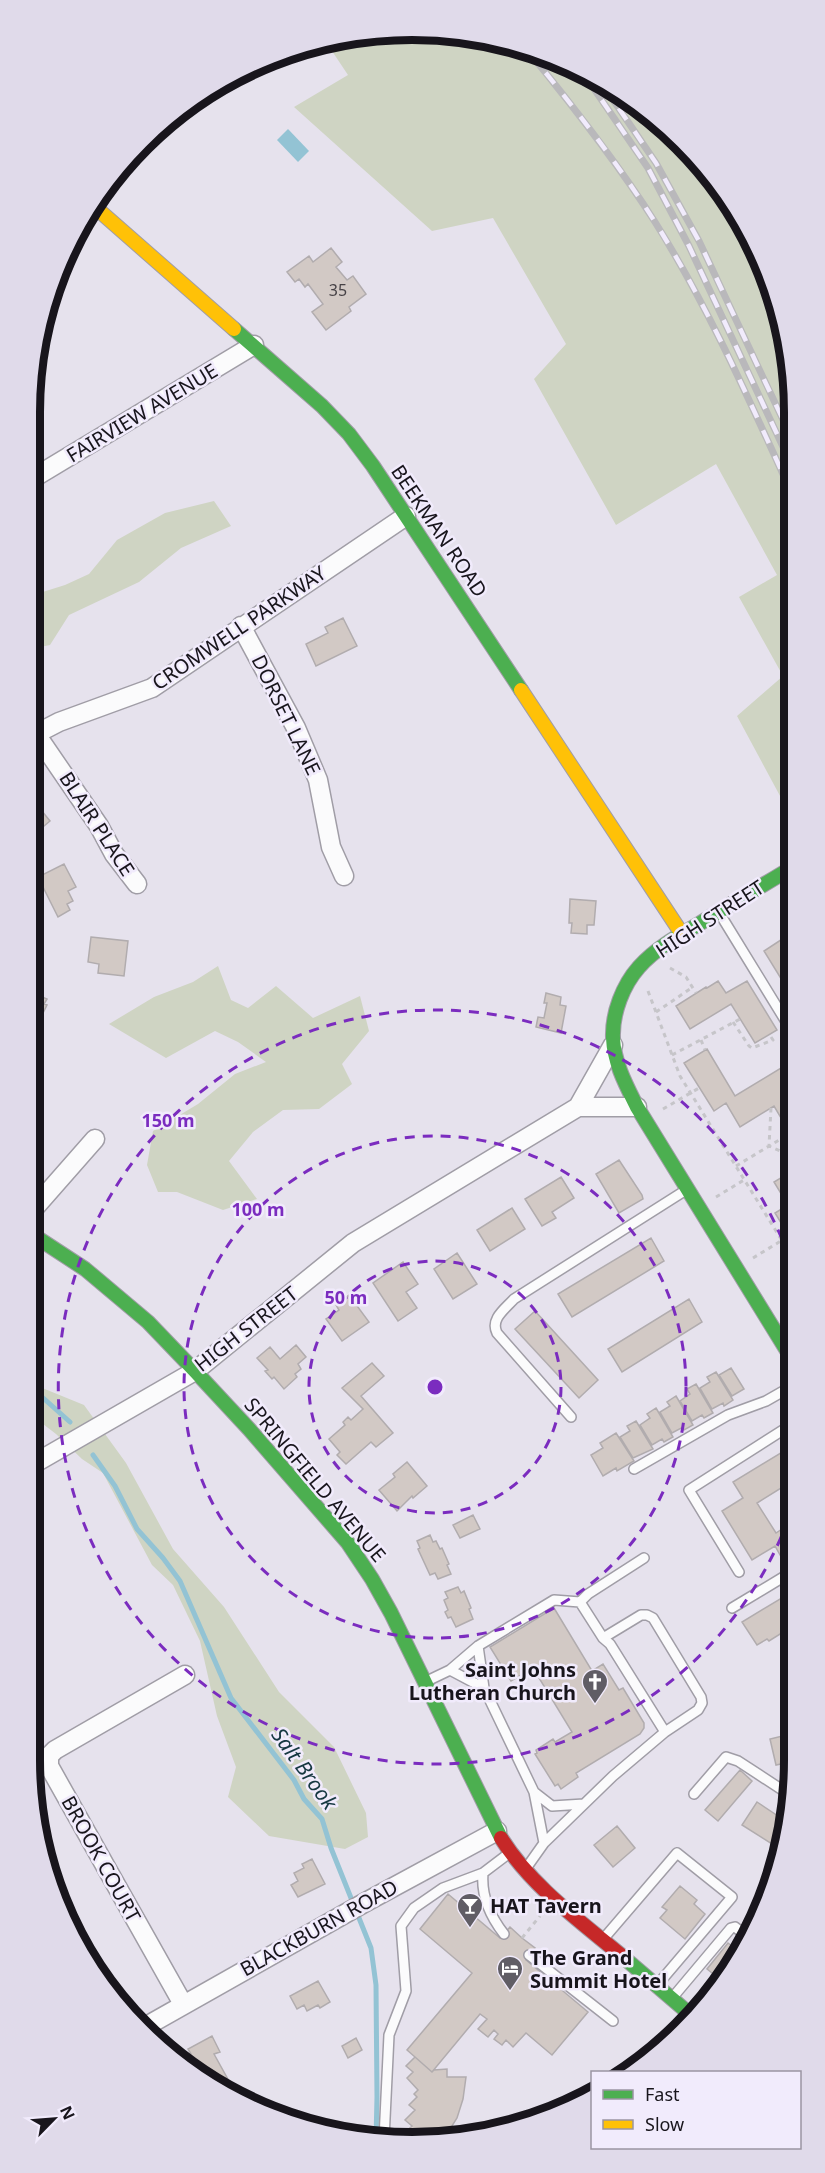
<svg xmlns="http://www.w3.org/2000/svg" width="825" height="2173" font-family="'Noto Sans',sans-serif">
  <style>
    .green { fill: #cfd4c3 }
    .water { fill: #93c3d4 }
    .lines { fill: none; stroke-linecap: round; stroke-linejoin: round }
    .stream { stroke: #93c3d4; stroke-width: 5 }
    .building { fill: #d2c9c5; stroke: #b1acae; stroke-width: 1.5 }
    .lane-casing { stroke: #a09da6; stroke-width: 12 }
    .street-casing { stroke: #a09da6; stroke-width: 21 }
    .fast-casing { stroke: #a09da6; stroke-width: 16 }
    .slow-casing { stroke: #a09da6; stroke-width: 16 }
    .jam-casing { stroke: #a09da6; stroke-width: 16 }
    .path { stroke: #c6c5c9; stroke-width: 3; stroke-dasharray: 4.5 4.5; stroke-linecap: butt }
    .lane { stroke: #fbfbfc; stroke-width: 9 }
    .street { stroke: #fbfbfc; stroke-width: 18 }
    .fast { stroke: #4caf50; stroke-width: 14 }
    .slow { stroke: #ffc107; stroke-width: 14 }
    .jam { stroke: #c62828; stroke-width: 14 }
    .rail-casing { stroke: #b9b8bb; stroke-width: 7 }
    .rail { stroke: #f1ebfc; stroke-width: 4.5; stroke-dasharray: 14; stroke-linecap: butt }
    .ring { fill: none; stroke: #7b2cbf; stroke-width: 3; stroke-dasharray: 10 8 }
    .labels { text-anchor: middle; stroke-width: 5; stroke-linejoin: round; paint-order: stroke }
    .number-label { font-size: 16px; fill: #464246 }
    .street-label { font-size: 20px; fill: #18151c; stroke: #f1ebfc }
    .poi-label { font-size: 20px; font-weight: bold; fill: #18151c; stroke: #f1ebfc; text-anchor: start }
    .water-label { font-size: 21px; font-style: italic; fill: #163841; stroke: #f1ebfc }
    .rim { fill: none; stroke: #18151c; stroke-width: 8 }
    .centre { fill: #7b2cbf; stroke: #f1ebfc; stroke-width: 3 }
    .ring-label { font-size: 18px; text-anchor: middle; font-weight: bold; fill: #7b2cbf; stroke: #f1ebfc; stroke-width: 5; stroke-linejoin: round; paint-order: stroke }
  </style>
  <rect width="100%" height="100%" fill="#e6e2ed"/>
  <path class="green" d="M363,33L512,43L625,94L700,161L766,266L792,362L793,820L737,716L783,676L739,597L777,575L716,464L616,525L534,379L566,344L493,218L432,231L294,107L348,75L328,45Z
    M214,501L231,526L181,548L139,582L69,615L50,645L30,649V596L65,585L89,574L117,540L165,513Z
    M218,966L231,1000L248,1008L276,986L313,1018L360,996L369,1031L342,1064L352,1084L319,1109L283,1110L253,1132L229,1161L257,1199L223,1210L177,1192H158L147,1165L153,1131L198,1104L235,1074L266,1062L238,1042L215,1031L166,1058L109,1024L154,997L193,982Z
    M30,1383L84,1405L126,1463L173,1549L224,1607L279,1692L334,1747L366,1813L368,1837L345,1849L269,1836L228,1797L236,1767L217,1716L200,1641L173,1585L152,1565L103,1473L82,1459L56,1434L30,1414Z"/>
  <path class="water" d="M288,129L309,151L298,162L277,140Z"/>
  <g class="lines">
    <path class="stream" d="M760,257L772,306L786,342
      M30,1392L42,1397L70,1422
      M93,1455L115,1486L137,1529L163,1558L180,1581L231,1698L294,1780L304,1799L322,1819L331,1848L371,1948L376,1985L377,2097L376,2139"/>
  </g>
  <path class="building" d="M331,248L342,262L336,267L347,280L353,276L366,294L349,307L351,311L326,330L312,312L323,304L308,284L305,287L299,279L295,282L287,272L309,256L313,262Z
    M343,618L357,646L316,666L306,644L328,633L325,627Z
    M37,805L50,821L30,838V807L32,809Z
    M64,864L76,887L68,891L73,901L67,904L70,910L58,917L38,877Z
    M570,899L596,901L594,925H587V934L571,933L572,923H569Z
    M793,932V998L764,951Z
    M91,937L128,941L124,976L98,973L99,964L88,962Z
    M718,981L726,993L747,981L777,1030L755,1043L731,1004L690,1029L676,1006L706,987L707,988Z
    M546,993L561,997L560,1005L566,1006L561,1033L536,1027L538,1017L544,1018L547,1003H544Z
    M40,996L47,999L44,1004L47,1005L38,1023L30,1019V997L37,1001Z
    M707,1049L735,1096L781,1068L793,1088V1117L784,1123L774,1106L740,1127L726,1103L714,1111L684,1063Z
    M619,1160L642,1195L643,1199L619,1213L596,1174Z
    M794,1170V1244L775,1213L788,1205L774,1182Z
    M561,1177L574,1198L552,1212L556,1218L542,1226L525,1199Z
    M512,1208L525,1229L490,1251L477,1230Z
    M651,1238L664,1261L572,1317L558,1294Z
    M457,1253L477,1284L453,1299L434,1269Z
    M403,1262L418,1284L406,1292L417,1308L398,1321L373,1283Z
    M349,1295L369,1322L342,1341L326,1319L339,1310L336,1305Z
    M689,1299L702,1322L622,1372L608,1349Z
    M535,1311L598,1380L579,1398L515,1329Z
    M296,1345L306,1357L298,1364L301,1369L295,1374L297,1377L284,1389L274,1377L272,1379L265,1371L268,1370L257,1358L270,1347L280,1359Z
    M372,1363L384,1376L361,1396L393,1433L376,1447L371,1442L346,1464L337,1455L340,1452L329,1439L345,1425L343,1422L348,1417L351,1420L363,1409L342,1388Z
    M731,1368L744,1389L732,1396L719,1375Z
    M716,1372L733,1400L724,1406L723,1403L712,1409L700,1388L710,1382L707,1377Z
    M696,1384L713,1413L704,1418L702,1415L692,1421L680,1401L690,1394L687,1389Z
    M676,1396L693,1425L684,1430L683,1427L672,1433L660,1412L670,1406L667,1402Z
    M656,1408L673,1437L664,1442L662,1439L652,1445L640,1425L650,1418L647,1414Z
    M636,1421L653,1449L633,1458L620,1437L630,1431L627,1426Z
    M616,1433L634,1461L617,1471L616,1468L603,1476L591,1455L603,1448L600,1443Z
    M784,1451L794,1468V1480L757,1503L776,1533L794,1521L795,1556L784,1562L775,1546L752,1560L722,1511L743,1498L733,1482Z
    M407,1462L427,1486L413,1498L412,1496L397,1511L379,1490L395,1477L393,1474Z
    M473,1515L480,1529L460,1538L453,1525Z
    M430,1535L433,1542L436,1541L440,1549L442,1548L449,1564L447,1565L451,1574L438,1579L435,1573L430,1575L418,1549L420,1548L417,1541Z
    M458,1587L461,1593L464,1591L471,1608L469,1609L473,1619L456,1627L451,1617L448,1618L445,1612L448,1610L444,1600L448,1598L445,1592Z
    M795,1590V1622L792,1624L793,1626L769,1641L767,1639L757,1645L742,1622Z
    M554,1608L592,1671L603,1664L619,1690L623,1688L644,1723V1728L640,1734L576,1773L578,1777L561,1789L558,1784L555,1786L535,1754L537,1753L536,1750L553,1739L555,1742L572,1732L533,1668L511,1681L490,1647Z
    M795,1733V1761L776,1765L770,1739Z
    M740,1770L752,1781L718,1821L705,1810Z
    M757,1802L787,1822L783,1851L742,1825Z
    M617,1826L635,1848L613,1867L594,1845Z
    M312,1859L325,1884L298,1897L291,1885L298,1881L294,1873L304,1868L302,1864Z
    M680,1886L697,1900L694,1904L705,1914L685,1939L660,1918L667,1910L662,1907Z
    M448,1894L500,1938L510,1927L522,1938L535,1948L526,1960L588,2012L552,2055L526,2033L513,2047L506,2040L502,2045L494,2039L498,2034L494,2030L488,2037L478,2029L487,2019L480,2014L432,2072L407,2050L472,1973L420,1929Z
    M728,1943L737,1950L722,1981L707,1969Z
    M318,1981L330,2002L320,2008L318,2005L307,2011L304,2005L297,2009L290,1996Z
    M212,2036L220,2052L214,2054L230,2083L218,2089L188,2064L184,2058L191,2054L188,2049Z
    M356,2038L362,2050L348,2058L342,2046Z
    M415,2057L432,2072L434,2070L447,2069V2077H466L463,2099L457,2118L445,2137L399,2138L412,2126L405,2120L415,2110L409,2105L417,2097L414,2094L418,2090L407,2078L413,2072L406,2066Z"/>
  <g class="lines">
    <defs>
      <path id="lane" d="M720,914L793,1033
        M571,1417L497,1333C490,1319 505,1309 514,1299L686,1190
        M634,1469L728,1415L766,1401L794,1385
        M739,1572L689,1490L794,1423
        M580,1602L588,1594L644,1558
        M732,1608L795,1570
        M478,1646L484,1688
        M450,1670L484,1688L534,1792L544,1843L527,1867
        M427,1681L450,1670L478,1646L554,1600L580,1602L603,1638L610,1644L665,1732
        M794,1698L795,1693
        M534,1792L552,1806L584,1804
        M694,1794L726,1757L738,1761L790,1795
        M544,1843L613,1776L665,1732L698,1710L702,1703L701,1697L653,1618L647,1615H641L603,1638
        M504,1934C490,1916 481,1896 483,1873L508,1854
        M605,1937L677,1853L732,1897L659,1983
        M529,1955L613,2021
        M673,1997L731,1928L735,1927L745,1935
        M384,2139L389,2035L406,1991L401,1926L414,1908L443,1888L483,1873"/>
      <path id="street" d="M30,480L254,345
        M241,626L296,728L318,780L331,847L344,876
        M36,734L99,826L114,854L137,884
        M30,737L59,722L152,688L406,516
        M578,1107L613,1045
        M30,1213L95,1139
        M30,1466L195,1371L353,1243L578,1107H637
        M183,2004L49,1766V1756L55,1750L185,1675
        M143,2028L364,1903L497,1831"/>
      <path id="fast" d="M234,329L322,406L349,434L373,466L521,690
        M793,867C762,886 730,904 699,924C678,936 656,948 639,967C623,985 612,1013 613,1038C614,1063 626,1085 637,1107L794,1362
        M30,1233L85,1269L148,1322L195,1371L249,1429L348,1543L372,1579L391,1613L501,1838
        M622,1956L692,2016"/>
      <path id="slow" d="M95,207L234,329
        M521,690L682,934"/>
      <path id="jam" d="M501,1838C531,1886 580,1921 622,1956"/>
    </defs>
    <use href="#lane" class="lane-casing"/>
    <use href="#street" class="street-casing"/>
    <use href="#fast" class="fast-casing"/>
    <use href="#slow" class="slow-casing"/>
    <use href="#jam" class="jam-casing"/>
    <path class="path" d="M670,968L686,977L696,993
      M648,991L680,1076L794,1260
      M656,1012L693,987
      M733,1022L749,1046L752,1048L773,1040L769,1034
      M701,1040L705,1050
      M672,1055L740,1019
      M793,1080V1082
      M771,1108L769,1146L794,1157
      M663,1109L699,1088
      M736,1166L794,1131
      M716,1197L744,1180
      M753,1258L789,1236
      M522,1938L540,1916"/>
    <use href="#lane" class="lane"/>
    <use href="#street" class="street"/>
    <use href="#fast" class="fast"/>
    <use href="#slow" class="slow"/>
    <use href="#jam" class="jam"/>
    <defs>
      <path id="rail" d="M528,51C573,106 617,162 655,222C709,308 750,402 792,494
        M586,77L648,168L689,246L792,466
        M603,85L656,163L699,241L792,439"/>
    </defs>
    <use href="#rail" class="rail-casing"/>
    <use href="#rail" class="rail"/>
  </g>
  <g class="ring">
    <circle cx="435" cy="1387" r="126"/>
    <circle cx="435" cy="1387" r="251"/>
    <path d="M794 1503A377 377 0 1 1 794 1271"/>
  </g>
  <defs>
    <symbol id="church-pin" viewBox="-11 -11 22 30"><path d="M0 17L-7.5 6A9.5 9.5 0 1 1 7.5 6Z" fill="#605d65" stroke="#f1ebfc"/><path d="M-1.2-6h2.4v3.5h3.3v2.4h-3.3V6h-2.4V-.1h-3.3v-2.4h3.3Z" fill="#fff"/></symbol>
    <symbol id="bar-pin" viewBox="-11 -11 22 30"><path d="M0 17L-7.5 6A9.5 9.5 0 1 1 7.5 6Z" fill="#605d65" stroke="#f1ebfc"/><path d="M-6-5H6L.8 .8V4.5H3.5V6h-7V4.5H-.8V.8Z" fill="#fff"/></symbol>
    <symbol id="hotel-pin" viewBox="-11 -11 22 30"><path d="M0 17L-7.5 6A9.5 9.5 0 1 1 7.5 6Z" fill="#605d65" stroke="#f1ebfc"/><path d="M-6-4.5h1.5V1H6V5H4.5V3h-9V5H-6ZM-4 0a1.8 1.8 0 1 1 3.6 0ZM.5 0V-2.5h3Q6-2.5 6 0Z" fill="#fff"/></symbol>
  </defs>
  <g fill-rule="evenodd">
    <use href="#church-pin" x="580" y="1667" width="30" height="40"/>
    <use href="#bar-pin" x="455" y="1891" width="30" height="40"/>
    <use href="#hotel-pin" x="495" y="1954" width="30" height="40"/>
  </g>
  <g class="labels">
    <g class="number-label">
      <text x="338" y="296">35</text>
    </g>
    <g class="street-label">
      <text transform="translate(142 413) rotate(-31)" y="7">FAIRVIEW AVENUE</text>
      <text transform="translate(439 531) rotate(56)" y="7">BEEKMAN ROAD</text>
      <text transform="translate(239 628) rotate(-34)" y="7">CROMWELL PARKWAY</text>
      <text transform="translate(286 715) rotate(64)" y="7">DORSET LANE</text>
      <text transform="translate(97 824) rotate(57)" y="7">BLAIR PLACE</text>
      <text transform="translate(710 919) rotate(-33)" y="7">HIGH STREET</text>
      <text transform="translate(246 1329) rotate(-38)" y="7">HIGH STREET</text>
      <text transform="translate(315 1480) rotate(50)" y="7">SPRINGFIELD AVENUE</text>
      <text transform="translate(101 1859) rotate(61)" y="7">BROOK COURT</text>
      <text transform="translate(319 1928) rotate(-29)" y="7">BLACKBURN ROAD</text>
    </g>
    <g class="poi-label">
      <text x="576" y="1677" text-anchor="end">Saint Johns<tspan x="576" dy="23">Lutheran Church</tspan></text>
      <text x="490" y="1913">HAT Tavern</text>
      <text x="530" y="1965">The Grand<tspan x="530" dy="23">Summit Hotel</tspan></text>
    </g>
    <g class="water-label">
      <text transform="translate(304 1769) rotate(54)" y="7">Salt Brook</text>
    </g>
  </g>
  <path d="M0 0H825V2173H0ZM412 40H412A372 372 0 0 1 784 412V1760A372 372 0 0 1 412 2132H412A372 372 0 0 1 40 1760V412A372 372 0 0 1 412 40Z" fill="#e0daea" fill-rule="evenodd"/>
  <path class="rim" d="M412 40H412A372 372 0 0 1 784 412V1760A372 372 0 0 1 412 2132H412A372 372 0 0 1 40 1760V412A372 372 0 0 1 412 40Z"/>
  <circle cx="435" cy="1387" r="9" class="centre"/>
  <g class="ring-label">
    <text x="168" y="1127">150 m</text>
    <text x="258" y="1216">100 m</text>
    <text x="346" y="1304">50 m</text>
  </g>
  <rect x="591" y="2071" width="210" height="78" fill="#f1ebfc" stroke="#9a95a2" stroke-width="1.5"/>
  <rect x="603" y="2090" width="30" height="9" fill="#4caf50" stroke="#9a95a2" stroke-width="1.5"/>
  <text x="645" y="2101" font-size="18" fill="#18151c">Fast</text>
  <rect x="603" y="2120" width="30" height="9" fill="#ffc107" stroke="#9a95a2" stroke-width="1.5"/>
  <text x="645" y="2131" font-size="18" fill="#18151c">Slow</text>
  <g transform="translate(54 2119) rotate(65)" stroke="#f1ebfc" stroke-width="4.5" paint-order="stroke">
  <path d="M0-4.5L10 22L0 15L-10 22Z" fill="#18151c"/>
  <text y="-9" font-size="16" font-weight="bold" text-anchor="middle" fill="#18151c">N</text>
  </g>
</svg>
